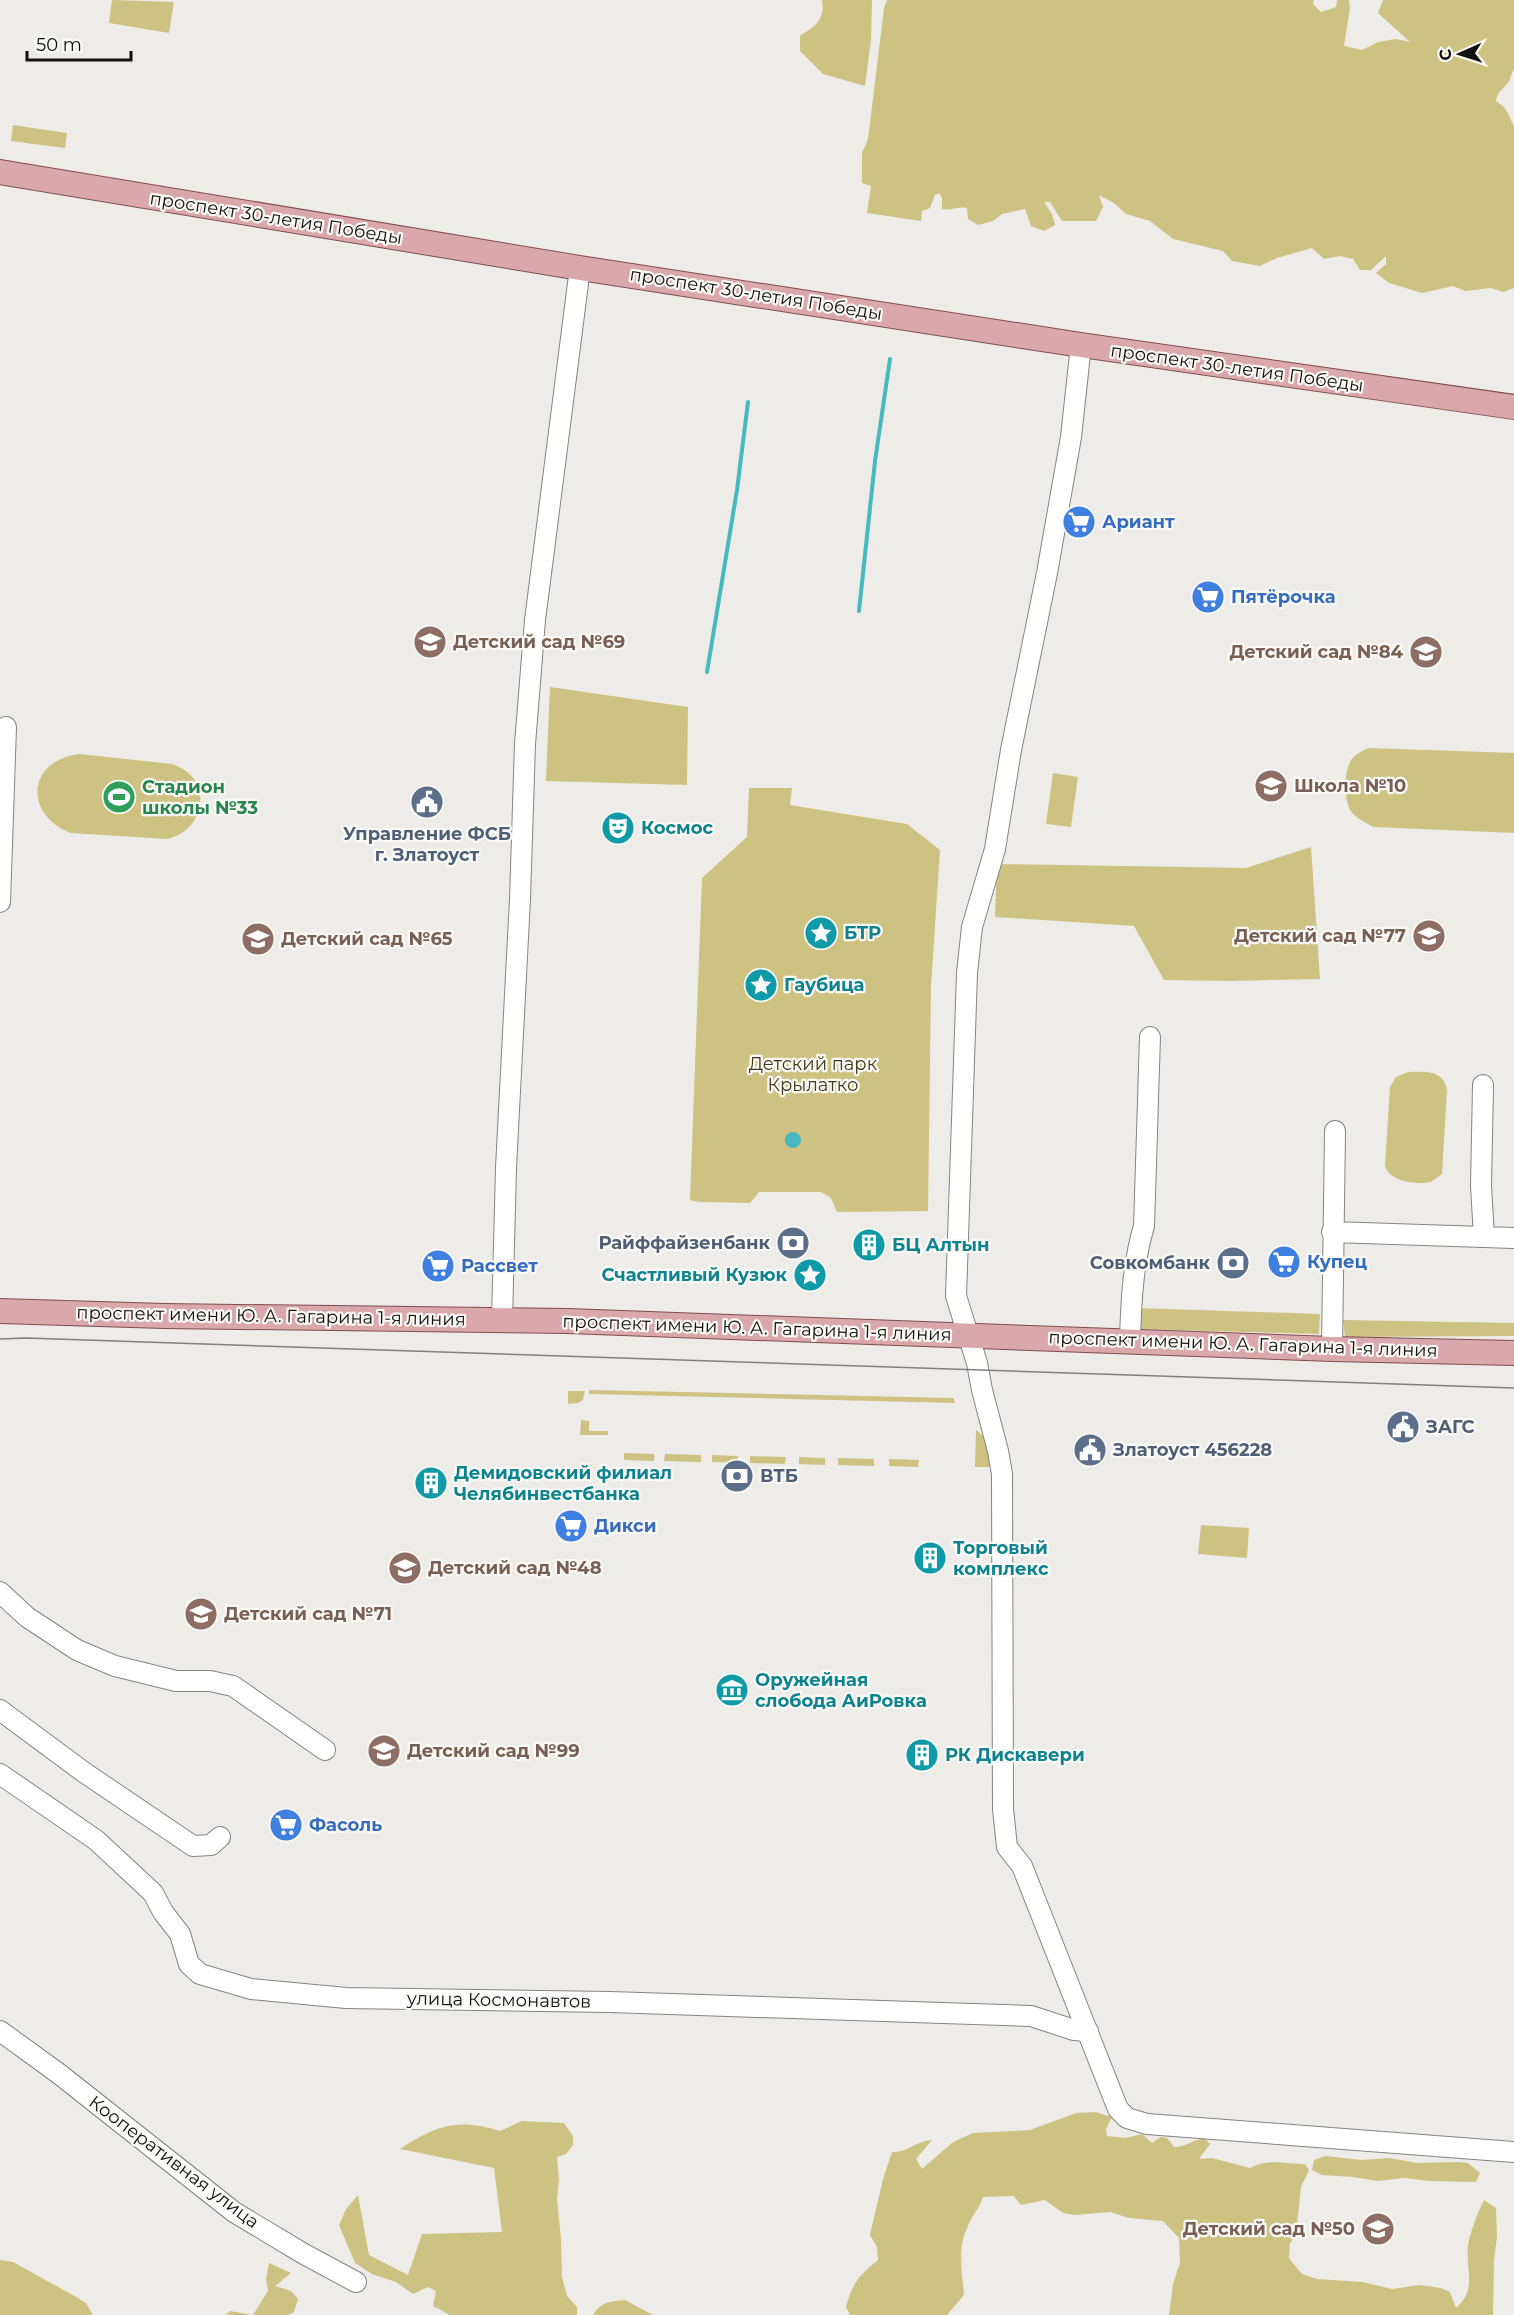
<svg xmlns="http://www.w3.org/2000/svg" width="1514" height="2315" font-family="Montserrat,sans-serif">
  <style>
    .green { fill: #cec282 }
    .water { fill: #47b9bf }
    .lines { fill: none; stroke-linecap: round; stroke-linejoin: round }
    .stream { stroke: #47b9bf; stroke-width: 4 }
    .minor-casing { stroke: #858481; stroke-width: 22 }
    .major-casing { stroke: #824c51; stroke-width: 26 }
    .minor { stroke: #fff; stroke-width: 20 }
    .major { stroke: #d9a7ac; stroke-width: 24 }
    .tram { stroke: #81807e; stroke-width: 1.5 }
    .labels { text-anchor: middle; stroke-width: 4.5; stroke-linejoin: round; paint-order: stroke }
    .street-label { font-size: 18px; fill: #10100f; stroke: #faf9f6 }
    .shop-label { font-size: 18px; font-weight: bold; fill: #366cbe; stroke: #faf9f6; text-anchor: start }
    .education-label { font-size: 18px; font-weight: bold; fill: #785e54; stroke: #faf9f6; text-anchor: start }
    .leisure-label { font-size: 18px; font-weight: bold; fill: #27864d; stroke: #faf9f6; text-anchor: start }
    .culture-label { font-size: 18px; font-weight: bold; fill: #0d838f; stroke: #faf9f6; text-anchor: start }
    .service-label { font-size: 18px; font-weight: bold; fill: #4e5e75; stroke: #faf9f6; text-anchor: start }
    .park-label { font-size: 18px; fill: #413a18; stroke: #faf9f6 }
  </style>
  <rect width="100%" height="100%" fill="#edece8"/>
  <path class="green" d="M112,0L174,2L169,33L109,23Z
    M822,0H872L871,40L865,86L823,74L800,51V36C816,26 825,20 822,0Z
    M887,0H1314L1313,4L1321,12L1336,7L1337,0H1349L1350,8L1344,46L1362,50L1378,42L1396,39L1410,42L1378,13L1383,0H1514V69C1512,72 1511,75 1510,79C1506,89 1498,88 1496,101L1505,108L1514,126V288L1503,292L1491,288L1465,291L1453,286L1422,293L1389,283L1376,273L1386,264V256L1371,270H1360L1353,259L1340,256L1324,259L1312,248L1277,258L1260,266L1232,261L1223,251L1173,239L1150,221L1126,214L1114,203L1099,195L1103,207L1096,221H1062L1050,202H1044L1052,214L1055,225L1044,231L1031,226L1025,209L1002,214L993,221L978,225L968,219L967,208C957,206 951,211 942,209V198L939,193L935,195L930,208L922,211L921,221L867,213L871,186L862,183V153L868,139L884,8Z
    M13,125L67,133L65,148L11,141Z
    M550,687L688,707L687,785L546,781Z
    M1369,748L1514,753V833L1374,827C1366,823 1355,818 1350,810C1344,798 1344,774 1350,762C1354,755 1361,751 1369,748Z
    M79,754L172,764C214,777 207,830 167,839L71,833C24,815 26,761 79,754Z
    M1053,773L1078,777L1071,827L1046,824Z
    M749,788H792L790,805L907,824L940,850L931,986L928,1211L837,1212L831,1198L821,1192H759L750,1203L700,1202L690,1200L702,878L747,837Z
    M1311,847L1320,979L1231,981L1164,980L1134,926L995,917L997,864L1246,868Z
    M1408,1072C1425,1072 1443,1069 1447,1090L1442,1174L1431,1182C1417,1185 1390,1182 1385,1166L1390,1087L1396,1077Z
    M1136,1308L1320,1314L1319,1334L1135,1329Z
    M1343,1320L1514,1323V1336L1345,1337Z
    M589,1390L953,1398L955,1403L589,1394Z
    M568,1391H585L583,1400L578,1403L568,1404Z
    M581,1420L589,1421V1431H608V1435H580Z
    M976,1430L988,1440L997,1467H975Z
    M624,1453L654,1454V1461L624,1460Z
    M665,1454L701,1455V1462L664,1461Z
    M712,1455L738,1456V1463L712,1462Z
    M750,1456L786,1457L785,1464L750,1463Z
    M799,1457L825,1458V1465L799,1464Z
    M838,1458L874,1459V1466L838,1465Z
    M889,1459L919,1460L918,1467L889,1466Z
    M1201,1525L1249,1528L1247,1558L1198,1554Z
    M1095,2112L1112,2117L1106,2129L1107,2136L1125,2138L1142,2134L1152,2143L1161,2137L1167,2138L1174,2147C1185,2147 1193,2140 1204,2138L1210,2144L1199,2159L1212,2158L1250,2168C1267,2158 1286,2164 1305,2164L1309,2170L1301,2187L1296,2235L1290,2243L1289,2258L1302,2274L1317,2279L1362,2282L1392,2289L1419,2285L1441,2288L1450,2292L1456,2308C1478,2289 1465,2270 1468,2245C1470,2232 1478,2212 1484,2200L1496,2208L1497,2236L1494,2261L1493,2315H1169L1173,2284L1180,2263L1179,2238L1163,2221L1129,2218L1110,2212L1075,2215L1063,2213L1045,2200L1021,2205L1014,2196L983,2197C980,2208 972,2215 968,2226C957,2248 962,2271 964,2295L947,2315H850L846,2307C852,2284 859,2275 878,2260L877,2247L870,2235L883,2179L892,2152C910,2152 913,2142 932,2140L916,2159L922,2169L953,2142L973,2133L1030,2130L1076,2113Z
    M522,2121L564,2123L573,2136V2145L566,2154L557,2157L559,2180L557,2199L561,2239L562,2277L567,2296L577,2307V2315H450L433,2306L436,2291L428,2287L413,2294L396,2282L372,2274L355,2263L339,2225L346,2209L358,2195L369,2255L408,2275L422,2234L502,2232L494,2168L400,2149C436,2125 458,2118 500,2131Z
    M1325,2156L1362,2160L1389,2158L1418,2163L1457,2162L1468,2163L1480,2173L1476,2182L1430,2181L1404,2178L1377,2181L1353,2177L1322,2175L1312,2170L1314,2160Z
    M0,2260L13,2262L78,2298L86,2303L93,2315H0Z
    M269,2263L291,2273L275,2286L291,2291L298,2299L294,2312L288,2315H226L230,2311L253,2315L268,2291L266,2279Z
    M625,2300L653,2315H593C600,2302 612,2301 625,2300Z"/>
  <path class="water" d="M785 1140a8 8 0 1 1 16 0a8 8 0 1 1-16 0Z"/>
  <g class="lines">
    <path class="stream" d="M859,611L875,461L890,359
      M707,672L737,490L748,402"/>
    <defs>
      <path id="minor" d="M1081,345L1071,437L1047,573L1011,750L995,849L972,927L967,973L956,1296L977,1363L982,1390L998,1451L1002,1474L1003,1809L1007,1847L1022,1866L1118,2109L1127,2118L1147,2124L1514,2152
        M0,902L6,727
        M1483,1085L1481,1186L1484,1237
        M1332,1232L1514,1238
        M502,1320L506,1168L520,899L525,744L535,620L580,268
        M1130,1341C1131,1302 1133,1263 1144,1226L1150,1037
        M1332,1349L1335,1131
        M0,1592L27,1617L77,1650L115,1666L176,1681H210L233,1686L325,1750
        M0,1710L85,1773L193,1846L211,1845L220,1837
        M0,1774L96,1840L153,1893L163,1912L180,1934L189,1964L200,1974L251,1989L346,1998L610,2002L1031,2016L1074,2030L1088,2031
        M0,2031L58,2073L234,2212L304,2254L356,2282"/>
      <path id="major" d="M0,172L580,268L1081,345L1514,407
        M0,1311L164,1316L568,1321L1332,1349L1514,1353"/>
    </defs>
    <use href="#minor" class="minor-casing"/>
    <use href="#major" class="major-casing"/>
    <use href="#minor" class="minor"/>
    <use href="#major" class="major"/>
    <path class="tram" d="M0,1339L26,1338L1514,1388"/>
  </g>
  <defs>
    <symbol id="supermarket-disc" viewBox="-11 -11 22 22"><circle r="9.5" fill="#3f7fe0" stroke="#faf9f6"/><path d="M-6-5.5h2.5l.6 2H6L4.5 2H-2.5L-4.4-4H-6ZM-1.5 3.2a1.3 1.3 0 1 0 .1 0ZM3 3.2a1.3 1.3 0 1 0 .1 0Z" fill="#fff"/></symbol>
    <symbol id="school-disc" viewBox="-11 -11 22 22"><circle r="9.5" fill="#8d6e63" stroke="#faf9f6"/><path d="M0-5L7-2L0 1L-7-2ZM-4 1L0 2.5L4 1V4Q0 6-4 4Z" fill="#fff"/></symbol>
    <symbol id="stadium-disc" viewBox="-11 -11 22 22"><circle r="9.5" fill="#2e9e5b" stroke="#faf9f6"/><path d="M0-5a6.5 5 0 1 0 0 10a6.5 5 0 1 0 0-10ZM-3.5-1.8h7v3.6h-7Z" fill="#fff"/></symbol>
    <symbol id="civic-disc" viewBox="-11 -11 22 22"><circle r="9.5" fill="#5c6f8a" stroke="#faf9f6"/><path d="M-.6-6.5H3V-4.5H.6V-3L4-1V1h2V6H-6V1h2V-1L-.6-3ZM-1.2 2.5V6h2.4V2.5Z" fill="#fff"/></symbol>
    <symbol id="theatre-disc" viewBox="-11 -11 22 22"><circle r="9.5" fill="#0f9aa8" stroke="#faf9f6"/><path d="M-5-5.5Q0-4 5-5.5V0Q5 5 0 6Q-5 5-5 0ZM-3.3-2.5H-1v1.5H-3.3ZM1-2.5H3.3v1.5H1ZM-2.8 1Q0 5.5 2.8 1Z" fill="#fff"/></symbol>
    <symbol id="sight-disc" viewBox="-11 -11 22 22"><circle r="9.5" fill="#0f9aa8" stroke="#faf9f6"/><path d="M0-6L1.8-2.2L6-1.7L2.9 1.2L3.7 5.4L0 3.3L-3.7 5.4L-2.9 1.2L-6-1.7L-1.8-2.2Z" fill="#fff"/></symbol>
    <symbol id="bank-disc" viewBox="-11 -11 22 22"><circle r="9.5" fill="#5c6f8a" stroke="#faf9f6"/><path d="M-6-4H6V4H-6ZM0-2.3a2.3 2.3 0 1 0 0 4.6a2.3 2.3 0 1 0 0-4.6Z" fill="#fff"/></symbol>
    <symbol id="building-disc" viewBox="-11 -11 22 22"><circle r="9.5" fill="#0f9aa8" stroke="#faf9f6"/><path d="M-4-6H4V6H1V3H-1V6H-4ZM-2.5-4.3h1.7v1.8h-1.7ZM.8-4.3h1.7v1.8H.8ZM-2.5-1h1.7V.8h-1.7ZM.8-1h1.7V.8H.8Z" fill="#fff"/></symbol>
    <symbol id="museum-disc" viewBox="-11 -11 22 22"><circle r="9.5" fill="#0f9aa8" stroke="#faf9f6"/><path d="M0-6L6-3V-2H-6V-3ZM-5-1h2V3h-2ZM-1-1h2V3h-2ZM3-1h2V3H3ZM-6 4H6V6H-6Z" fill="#fff"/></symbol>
  </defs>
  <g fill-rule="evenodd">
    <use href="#supermarket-disc" x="1060" y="503" width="38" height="38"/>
    <use href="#supermarket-disc" x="1189" y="578" width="38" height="38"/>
    <use href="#school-disc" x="411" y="623" width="38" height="38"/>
    <use href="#school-disc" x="1407" y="633" width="38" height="38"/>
    <use href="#school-disc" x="1252" y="767" width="38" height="38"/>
    <use href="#stadium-disc" x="100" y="778" width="38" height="38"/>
    <use href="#civic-disc" x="408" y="783" width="38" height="38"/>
    <use href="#theatre-disc" x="599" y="809" width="38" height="38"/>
    <use href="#sight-disc" x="802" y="914" width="38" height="38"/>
    <use href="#school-disc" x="1410" y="917" width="38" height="38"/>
    <use href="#school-disc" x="239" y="920" width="38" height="38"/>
    <use href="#sight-disc" x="742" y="966" width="38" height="38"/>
    <use href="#bank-disc" x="774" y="1224" width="38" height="38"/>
    <use href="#building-disc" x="850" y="1226" width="38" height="38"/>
    <use href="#supermarket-disc" x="1265" y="1243" width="38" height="38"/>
    <use href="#bank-disc" x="1214" y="1244" width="38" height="38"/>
    <use href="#supermarket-disc" x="419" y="1247" width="38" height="38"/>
    <use href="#sight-disc" x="791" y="1256" width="38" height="38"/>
    <use href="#civic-disc" x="1384" y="1408" width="38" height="38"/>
    <use href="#civic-disc" x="1071" y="1431" width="38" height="38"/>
    <use href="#bank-disc" x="718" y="1457" width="38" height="38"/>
    <use href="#building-disc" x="412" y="1464" width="38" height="38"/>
    <use href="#supermarket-disc" x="552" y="1507" width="38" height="38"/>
    <use href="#building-disc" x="911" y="1539" width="38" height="38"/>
    <use href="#school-disc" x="386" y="1549" width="38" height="38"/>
    <use href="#school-disc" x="182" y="1595" width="38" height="38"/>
    <use href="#museum-disc" x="713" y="1671" width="38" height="38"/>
    <use href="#school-disc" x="365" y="1732" width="38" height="38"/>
    <use href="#building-disc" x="903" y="1736" width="38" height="38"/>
    <use href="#supermarket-disc" x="267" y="1806" width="38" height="38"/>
    <use href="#school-disc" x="1359" y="2210" width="38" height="38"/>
  </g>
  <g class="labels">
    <g class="street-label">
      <text transform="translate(276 218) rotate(9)" y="6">проспект 30-летия Победы</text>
      <text transform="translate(756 294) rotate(9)" y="6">проспект 30-летия Победы</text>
      <text transform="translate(1237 368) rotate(8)" y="6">проспект 30-летия Победы</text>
      <text transform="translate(271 1316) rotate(1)" y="6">проспект имени Ю. А. Гагарина 1-я линия</text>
      <text transform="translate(757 1328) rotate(2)" y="6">проспект имени Ю. А. Гагарина 1-я линия</text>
      <text transform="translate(1243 1344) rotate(2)" y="6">проспект имени Ю. А. Гагарина 1-я линия</text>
      <text transform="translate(499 2000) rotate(1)" y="6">улица Космонавтов</text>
      <text transform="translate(174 2162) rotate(37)" y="6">Кооперативная улица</text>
    </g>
    <g class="shop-label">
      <text x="1102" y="528">Ариант</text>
      <text x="1231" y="603">Пятёрочка</text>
      <text x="1307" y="1268">Купец</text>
      <text x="461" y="1272">Рассвет</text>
      <text x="594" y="1532">Дикси</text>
      <text x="309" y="1831">Фасоль</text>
    </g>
    <g class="education-label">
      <text x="453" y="648">Детский сад №69</text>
      <text x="1403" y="658" text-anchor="end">Детский сад №84</text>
      <text x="1294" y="792">Школа №10</text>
      <text x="1406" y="942" text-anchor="end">Детский сад №77</text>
      <text x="281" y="945">Детский сад №65</text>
      <text x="428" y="1574">Детский сад №48</text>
      <text x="224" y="1620">Детский сад №71</text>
      <text x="407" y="1757">Детский сад №99</text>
      <text x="1355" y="2235" text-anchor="end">Детский сад №50</text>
    </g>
    <g class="leisure-label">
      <text x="142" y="793">Стадион<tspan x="142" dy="21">школы №33</tspan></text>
    </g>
    <g class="culture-label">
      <text x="641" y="834">Космос</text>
      <text x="844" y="939">БТР</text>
      <text x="784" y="991">Гаубица</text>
      <text x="892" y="1251">БЦ Алтын</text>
      <text x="787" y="1281" text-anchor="end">Счастливый Кузюк</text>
      <text x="454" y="1479">Демидовский филиал<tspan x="454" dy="21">Челябинвестбанка</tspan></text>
      <text x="953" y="1554">Торговый<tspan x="953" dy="21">комплекс</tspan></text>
      <text x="755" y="1686">Оружейная<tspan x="755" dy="21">слобода АиРовка</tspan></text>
      <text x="945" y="1761">РК Дискавери</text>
    </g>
    <g class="service-label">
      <text x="427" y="840" text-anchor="middle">Управление ФСБ<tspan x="427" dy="21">г. Златоуст</tspan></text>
      <text x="770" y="1249" text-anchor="end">Райффайзенбанк</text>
      <text x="1210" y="1269" text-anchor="end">Совкомбанк</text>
      <text x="1426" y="1433">ЗАГС</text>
      <text x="1113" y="1456">Златоуст 456228</text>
      <text x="760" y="1482">ВТБ</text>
    </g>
    <g class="park-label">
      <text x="813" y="1070">Детский парк<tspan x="813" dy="21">Крылатко</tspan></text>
    </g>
  </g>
  <g transform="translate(1460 54) rotate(267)" stroke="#faf9f6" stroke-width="4.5" paint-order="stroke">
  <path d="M0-4.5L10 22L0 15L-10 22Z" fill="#10100f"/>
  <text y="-9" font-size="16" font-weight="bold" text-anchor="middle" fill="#10100f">С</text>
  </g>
  <path d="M27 51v9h104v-9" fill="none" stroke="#10100f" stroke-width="3"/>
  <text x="36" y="51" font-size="18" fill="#10100f" stroke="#faf9f6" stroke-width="4.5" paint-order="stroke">50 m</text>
</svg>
